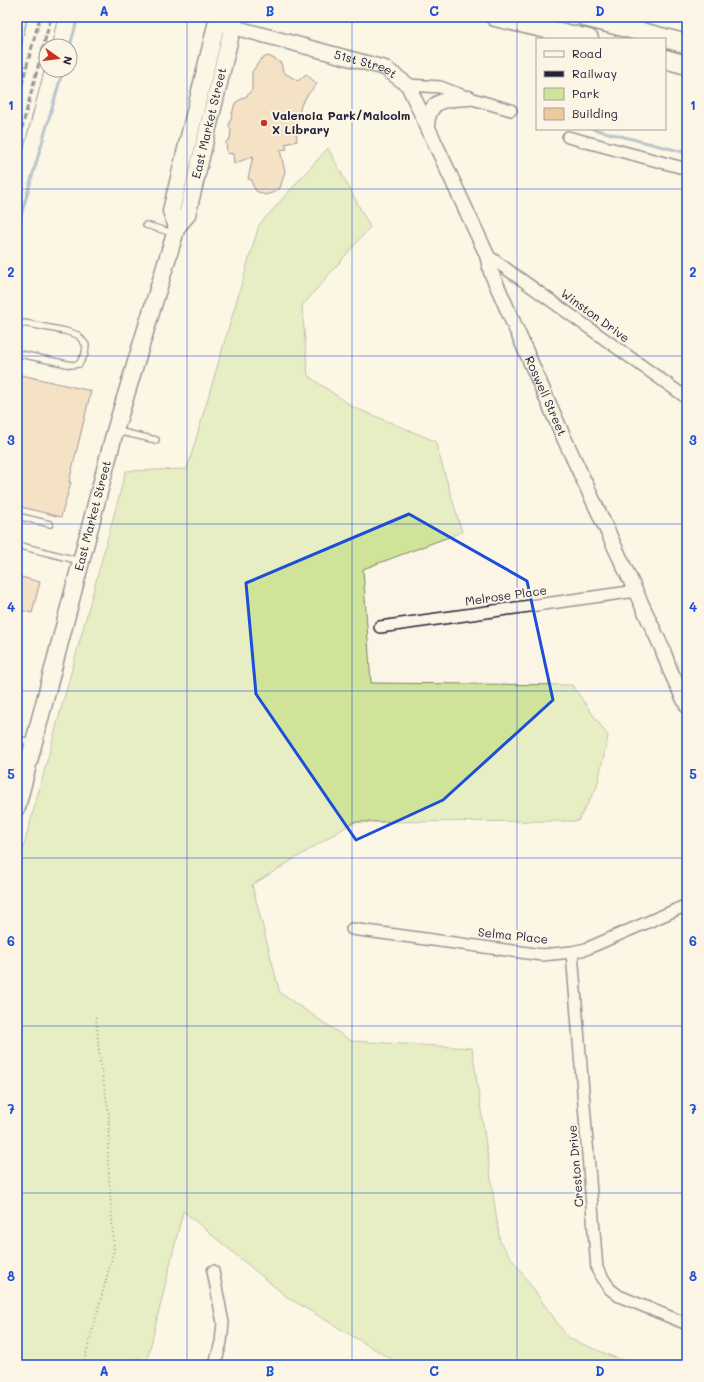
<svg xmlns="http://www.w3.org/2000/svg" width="704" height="1382" font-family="Mali,sans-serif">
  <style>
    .green { fill: #cfe499; stroke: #78836a }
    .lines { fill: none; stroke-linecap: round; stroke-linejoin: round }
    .stream { stroke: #6b8dae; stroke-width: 3 }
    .building { fill: #eec99e; stroke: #22223b }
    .service-casing { stroke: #22223b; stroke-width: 8 }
    .minor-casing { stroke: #22223b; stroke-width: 14 }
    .tertiary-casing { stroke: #22223b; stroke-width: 17 }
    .secondary-casing { stroke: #22223b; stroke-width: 19 }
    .primary-casing { stroke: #22223b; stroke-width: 21 }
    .path { stroke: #22223b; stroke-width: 2; stroke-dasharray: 1 3; stroke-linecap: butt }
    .service { stroke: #fcf5e5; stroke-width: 5.5 }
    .minor { stroke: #fcf5e5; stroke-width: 11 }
    .tertiary { stroke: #fcf5e5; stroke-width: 14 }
    .secondary { stroke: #fcf5e5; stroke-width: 16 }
    .primary { stroke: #fcf5e5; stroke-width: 18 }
    .tram { stroke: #22223b; stroke-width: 1 }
    .rail { stroke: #22223b; stroke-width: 3; stroke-dasharray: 6 3; stroke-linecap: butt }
    .marked { fill: none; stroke: #1d4ed8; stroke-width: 3; stroke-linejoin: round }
    .grid { fill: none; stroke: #1d4ed8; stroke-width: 1; stroke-opacity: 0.55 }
    .poi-dot { fill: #c8321e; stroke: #fcf5e5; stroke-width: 1.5 }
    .labels { text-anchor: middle; stroke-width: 4; stroke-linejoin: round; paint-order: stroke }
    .street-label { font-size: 12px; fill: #22223b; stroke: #fcf5e5 }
    .poi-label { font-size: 12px; font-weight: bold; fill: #22223b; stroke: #fcf5e5; text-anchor: start }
    .neatline { fill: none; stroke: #1d4ed8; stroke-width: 1.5 }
    .grid-label { font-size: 13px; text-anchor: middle; font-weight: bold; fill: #1d4ed8 }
  </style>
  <rect width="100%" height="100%" fill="#fcf5e5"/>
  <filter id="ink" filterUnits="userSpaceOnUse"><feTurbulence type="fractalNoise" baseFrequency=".025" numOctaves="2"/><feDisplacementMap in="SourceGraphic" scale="8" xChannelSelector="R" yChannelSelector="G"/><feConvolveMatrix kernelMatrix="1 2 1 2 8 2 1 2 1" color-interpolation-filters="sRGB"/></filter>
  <g filter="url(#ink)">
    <path class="green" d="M328,148L370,227L302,306L308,376L353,407L435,441L462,532L363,569L371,683L572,685L608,736L597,787L578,821L354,822L252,885L280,993L351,1041L472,1048L500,1242L568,1338L633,1365H401L287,1297L183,1211L146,1365H17V871L126,471L187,469L259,225Z"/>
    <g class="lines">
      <path class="stream" d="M70,46L78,17
        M593,129L687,153
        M17,229L63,70"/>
    </g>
    <path class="building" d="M268,56L275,59L281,63L283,72L298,81L306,74L317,84L308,94L301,105L296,130L297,141L285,144L287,149L280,150L285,172L280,188L272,193L265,195L256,191L252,184V180L248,179L253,156L234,164L233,154L227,153L226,142L230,139L231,130L229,126L235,103L248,95L252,89V72L261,59Z
      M17,374L91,391L69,482H71L61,517L17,506Z
      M17,576L40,582L32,613L17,609Z"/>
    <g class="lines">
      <defs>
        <path id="service" d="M17,49L23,21L19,17
          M146,225L173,233
          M17,328L24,323L65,331L78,335L86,345L85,354L79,364L72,365L20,354H17
          M117,431L156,440
          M17,516L50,524
          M17,545L80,561
          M17,739L32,742"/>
        <path id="minor" d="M408,85L440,87L469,98L511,110
          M568,137L687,169
          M487,255L687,398
          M380,627L636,591
          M352,929L542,955L572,952L586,949L687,905
          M572,952L597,1269L610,1289L619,1296L687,1324
          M213,1271L223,1323L221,1342L215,1365"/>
        <g id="tertiary">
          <path id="s1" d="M222,24L385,68L408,85L487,255L491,272L564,438L662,648L670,670L687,706"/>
          <path d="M427,125C429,98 447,99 469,98"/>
        </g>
        <g id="secondary">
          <path d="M177,227L171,211L218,17"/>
          <path id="s2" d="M17,807L115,431L177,227L187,215L235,17"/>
        </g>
        <path id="primary" d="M495,17L589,39
          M585,17L687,44
          M665,59L687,65"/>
      </defs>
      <use href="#service" class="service-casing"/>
      <use href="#minor" class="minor-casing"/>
      <use href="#tertiary" class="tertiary-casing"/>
      <use href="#secondary" class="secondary-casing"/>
      <use href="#primary" class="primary-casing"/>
      <path class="path" d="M83,1365L114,1250L108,1161L109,1114L100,1061L96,1017
        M118,1365L136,1358L155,1365"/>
      <use href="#service" class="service"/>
      <use href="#minor" class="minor"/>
      <use href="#tertiary" class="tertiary"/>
      <use href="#secondary" class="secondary"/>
      <use href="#primary" class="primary"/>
      <path class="tram" d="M51,46L58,17
        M17,174L46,64"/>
      <path class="rail" d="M17,102L40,17
        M17,147L51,17"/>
    </g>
  </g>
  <path d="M0 0H704V1382H0ZM409,514L527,581L553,700L443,800L356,840L256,694L246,583Z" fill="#fcf5e5" fill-opacity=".55" fill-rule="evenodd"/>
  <path class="marked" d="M409,514L527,581L553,700L443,800L356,840L256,694L246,583Z"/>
  <path class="grid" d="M187,17V1365M352,17V1365M517,17V1365M17,189H687M17,356H687M17,524H687M17,691H687M17,858H687M17,1026H687M17,1193H687"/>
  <circle class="poi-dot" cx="264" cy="123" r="4"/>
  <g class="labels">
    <g class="street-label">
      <text dy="4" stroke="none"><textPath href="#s1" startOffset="149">51st Street</textPath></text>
      <text dy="4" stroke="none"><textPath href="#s2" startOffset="712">East Market Street</textPath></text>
      <text transform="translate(595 316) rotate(36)" y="4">Winston Drive</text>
      <text dy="4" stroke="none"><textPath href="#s1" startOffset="538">Roswell Street</textPath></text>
      <text dy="4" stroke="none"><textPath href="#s2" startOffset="301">East Market Street</textPath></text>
      <text transform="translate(506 596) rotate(-8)" y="4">Melrose Place</text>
      <text transform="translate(513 936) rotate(6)" y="4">Selma Place</text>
      <text transform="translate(576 1166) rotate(-95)" y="4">Creston Drive</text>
    </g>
    <g class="poi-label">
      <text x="272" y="120">Valencia Park/Malcolm<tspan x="272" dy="14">X Library</tspan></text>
    </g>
  </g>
  <rect width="704" height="1382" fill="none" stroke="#fcf5e5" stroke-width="44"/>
  <rect x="536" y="38" width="130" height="92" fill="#fcf5e5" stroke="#a5a1a1"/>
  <rect x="544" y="51" width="20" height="6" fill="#fcf5e5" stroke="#a5a1a1"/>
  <text x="572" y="58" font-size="12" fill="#22223b">Road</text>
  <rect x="544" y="71" width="20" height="6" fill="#22223b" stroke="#a5a1a1"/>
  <text x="572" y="78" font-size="12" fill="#22223b">Railway</text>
  <rect x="544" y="88" width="20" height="12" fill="#cfe499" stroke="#a5a1a1"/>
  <text x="572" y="98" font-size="12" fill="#22223b">Park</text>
  <rect x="544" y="108" width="20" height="12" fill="#eec99e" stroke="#a5a1a1"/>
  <text x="572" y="118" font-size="12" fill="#22223b">Building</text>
  <g transform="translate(58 58) rotate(104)"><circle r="19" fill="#fcf5e5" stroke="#a5a1a1"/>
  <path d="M0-3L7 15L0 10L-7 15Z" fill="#c8321e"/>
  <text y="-6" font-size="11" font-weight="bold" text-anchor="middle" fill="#22223b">N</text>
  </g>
  <rect x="22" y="22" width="660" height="1338" class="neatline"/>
  <g class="grid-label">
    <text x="104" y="16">A</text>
    <text x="270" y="16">B</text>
    <text x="434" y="16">C</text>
    <text x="600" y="16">D</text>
    <text x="11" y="110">1</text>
    <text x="693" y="110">1</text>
    <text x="11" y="277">2</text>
    <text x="693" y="277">2</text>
    <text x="11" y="445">3</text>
    <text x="693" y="445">3</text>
    <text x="11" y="612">4</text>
    <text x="693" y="612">4</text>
    <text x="11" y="779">5</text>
    <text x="693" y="779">5</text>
    <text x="11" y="946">6</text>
    <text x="693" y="946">6</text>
    <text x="11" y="1114">7</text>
    <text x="693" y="1114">7</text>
    <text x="11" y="1281">8</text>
    <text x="693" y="1281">8</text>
    <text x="104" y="1376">A</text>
    <text x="270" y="1376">B</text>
    <text x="434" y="1376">C</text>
    <text x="600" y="1376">D</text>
  </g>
</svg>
